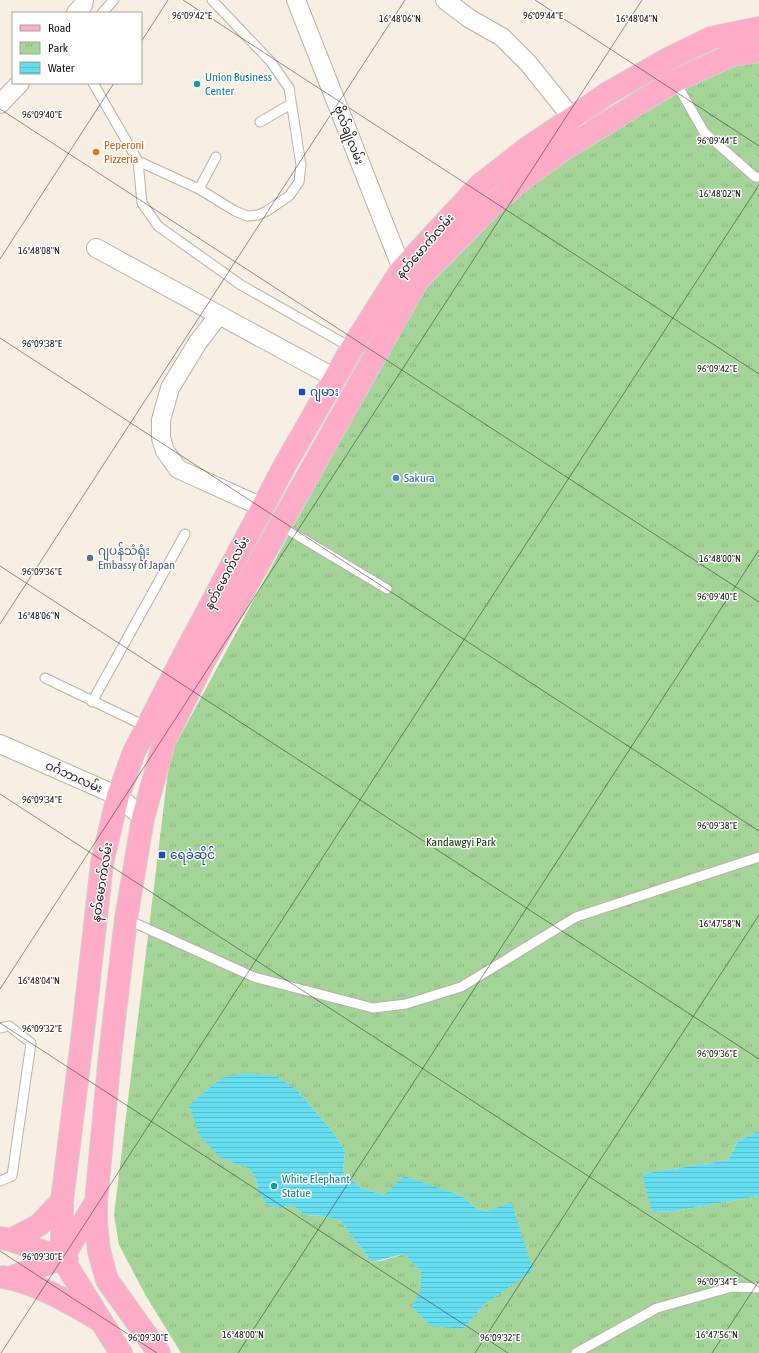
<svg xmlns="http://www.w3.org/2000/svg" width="759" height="1353" font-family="'Asap Condensed','Noto Sans Myanmar',sans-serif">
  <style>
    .park { fill: url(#park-tufts); fill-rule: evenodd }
    .water { fill: url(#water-rules) }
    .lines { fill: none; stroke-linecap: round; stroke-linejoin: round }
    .service-casing { stroke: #bab1a7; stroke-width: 11 }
    .minor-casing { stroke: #bab1a7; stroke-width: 20 }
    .primary-casing { stroke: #d1d0cf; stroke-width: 24 }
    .service { stroke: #fff; stroke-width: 9 }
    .minor { stroke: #fff; stroke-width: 18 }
    .primary { stroke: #fdabc7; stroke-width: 22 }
    .ticks { fill: none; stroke: #181511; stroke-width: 1; stroke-opacity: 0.45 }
    .culture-dot { fill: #0f9aa8; stroke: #fefefe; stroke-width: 1.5 }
    .food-dot { fill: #e8710a; stroke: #fefefe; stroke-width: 1.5 }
    .transit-dot { fill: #1a4fb4; stroke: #fefefe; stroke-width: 1.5 }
    .shop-dot { fill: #3f7fe0; stroke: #fefefe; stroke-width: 1.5 }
    .service-dot { fill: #5c6f8a; stroke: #fefefe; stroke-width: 1.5 }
    .labels { text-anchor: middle; stroke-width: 3; stroke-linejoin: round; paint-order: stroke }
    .culture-label { font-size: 12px; fill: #0d838f; stroke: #fefefe; text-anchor: start }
    .street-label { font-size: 12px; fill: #181511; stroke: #fefefe }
    .food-label { font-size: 12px; fill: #c56008; stroke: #fefefe; text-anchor: start }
    .transit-label { font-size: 12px; fill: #164399; stroke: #fefefe; text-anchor: start }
    .shop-label { font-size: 12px; fill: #366cbe; stroke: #fefefe; text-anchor: start }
    .service-label { font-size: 12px; fill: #4e5e75; stroke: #fefefe; text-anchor: start }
    .park-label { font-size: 12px; fill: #163a0c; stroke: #fefefe }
    .ticks-label { font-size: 10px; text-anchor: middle; fill: #181511; stroke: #fefefe; stroke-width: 3; stroke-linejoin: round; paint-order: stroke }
  </style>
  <defs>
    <pattern id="park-tufts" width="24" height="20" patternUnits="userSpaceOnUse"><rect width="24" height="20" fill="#a5d499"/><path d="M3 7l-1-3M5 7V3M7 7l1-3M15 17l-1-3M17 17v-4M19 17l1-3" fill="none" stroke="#8db583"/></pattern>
    <pattern id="water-rules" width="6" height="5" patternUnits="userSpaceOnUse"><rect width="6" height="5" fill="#66def1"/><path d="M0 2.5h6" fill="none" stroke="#58bece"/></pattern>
  </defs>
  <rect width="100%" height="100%" fill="#f8efe4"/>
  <path class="park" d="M759,62V1131L738,1141L728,1160L643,1174L652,1212L675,1211L759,1196V1353H181L146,1296L119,1245L114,1215L170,755L426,281L529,183L638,116L727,66ZM298,1091L333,1132L345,1151L343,1172L361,1188L384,1195L435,1187L462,1196L477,1209L489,1211L507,1288L484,1305L463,1329L421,1290V1272L404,1254L385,1260L372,1262L353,1238L341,1221L323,1216L305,1215L292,1205L280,1208L259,1193L255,1176L248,1168Z"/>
  <path class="water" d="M247,1073L276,1076L298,1091L333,1132L345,1151L343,1172L361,1188L384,1195L404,1176L462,1196L477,1209L489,1211L511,1202L533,1270L484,1305L463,1329L431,1326L412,1307L421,1290V1272L404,1254L372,1262L353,1238L341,1221L323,1216L305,1215L292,1205L280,1208L268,1205L259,1193L255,1176L248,1168L221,1158L199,1135L189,1105L222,1078Z
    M759,1131V1196L675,1211L652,1212L642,1174L728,1160L738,1141Z"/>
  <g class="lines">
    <defs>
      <path id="service" d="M102,13L114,0
        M675,81L704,132L755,177H759
        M93,83L138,161L142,203L158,226L241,285L352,348
        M260,122L291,104
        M138,161L199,189L235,211L247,216L258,215L267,211L289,196L299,182L301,165L289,88L271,62L212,0
        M199,189L216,157
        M280,525L387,589
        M45,678L147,727
        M92,702L185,534
        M126,919L254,977L373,1008L406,1004L461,987L576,917L759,857
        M0,1028L9,1026L31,1043L12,1176L0,1181
        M576,1353L657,1308L732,1287L759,1288"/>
      <path id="minor" d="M296,0L402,269L412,276
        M445,0L470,19L502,37L528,63L572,118L579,130
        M76,13L83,5L84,0
        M0,104L20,83
        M96,248L335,378
        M219,315L198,342L170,388L161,420V438L165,451L178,469L262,507
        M0,744L118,796L143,818"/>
      <path id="primary" d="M0,1238L11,1240L67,1260
        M11,1240L39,1225L62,1201
        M3,1277C38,1283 70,1303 99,1320
        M10,1278L62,1258L96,1202
        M121,1353L62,1258V1201L83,1032L102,863L118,796L134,752L182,659L285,465L352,348L402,269L480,185L526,149L572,118L608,93L668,59L711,38L759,28
        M159,1353L107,1280L99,1251L96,1223V1202L110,1055L126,919L143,818L164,742L204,661L412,290L418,280L489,208L524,178L564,149L675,81L732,55L759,51"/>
    </defs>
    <use href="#service" class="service-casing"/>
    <use href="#minor" class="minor-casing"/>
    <use href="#primary" class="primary-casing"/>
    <use href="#service" class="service"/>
    <use href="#minor" class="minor"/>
    <use href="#primary" class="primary"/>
  </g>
  <path class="ticks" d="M183,0L759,374M535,0L759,146M141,42L168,0M0,109L759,602M0,259L114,83M0,338L759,831M0,566L759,1059M0,624L405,0M0,794L759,1287M0,989L642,0M0,1023L508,1353M0,1251L157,1353M1,1353L759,185M238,1353L759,550M475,1353L759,915M712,1353L759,1281"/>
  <g class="culture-dot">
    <circle cx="197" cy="84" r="4"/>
    <circle cx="274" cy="1186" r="4"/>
  </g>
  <circle class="food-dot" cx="96" cy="152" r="4"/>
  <g class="transit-dot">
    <rect x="298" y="388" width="8" height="8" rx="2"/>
    <rect x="158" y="851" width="8" height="8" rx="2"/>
  </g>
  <circle class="shop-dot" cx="396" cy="478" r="4"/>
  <circle class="service-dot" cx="90" cy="558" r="4"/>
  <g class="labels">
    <g class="culture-label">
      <text x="205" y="81">Union Business<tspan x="205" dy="14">Center</tspan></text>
      <text x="282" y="1183">White Elephant<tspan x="282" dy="14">Statue</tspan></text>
    </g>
    <g class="street-label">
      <text transform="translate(349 135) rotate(69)" y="4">ဗိုလ်ချိုလမ်း</text>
      <text transform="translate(425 246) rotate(-49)" y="4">နတ်မောက်လမ်း</text>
      <text transform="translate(227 573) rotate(-62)" y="4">နတ်မောက်လမ်း</text>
      <text transform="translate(74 777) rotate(24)" y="4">ဝင်္ဂဘာလမ်း</text>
      <text transform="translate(102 882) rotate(-81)" y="4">နတ်မောက်လမ်း</text>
    </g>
    <g class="food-label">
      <text x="104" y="149">Peperoni<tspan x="104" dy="14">Pizzeria</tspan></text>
    </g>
    <g class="transit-label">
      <text x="310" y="396">ဂျမား</text>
      <text x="170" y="859">ရေခဲဆိုင်</text>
    </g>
    <g class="shop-label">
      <text x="404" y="482">Sakura</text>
    </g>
    <g class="service-label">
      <text x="98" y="555">ဂျပန်သံရုံး<tspan x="98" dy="14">Embassy of Japan</tspan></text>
    </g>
    <g class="park-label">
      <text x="461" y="846">Kandawgyi Park</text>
    </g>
  </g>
  <g class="ticks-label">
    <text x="192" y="19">96°09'42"E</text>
    <text x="543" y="19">96°09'44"E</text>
    <text x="400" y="22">16°48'06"N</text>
    <text x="637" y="22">16°48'04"N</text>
    <text x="42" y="118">96°09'40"E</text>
    <text x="717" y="144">96°09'44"E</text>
    <text x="720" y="197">16°48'02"N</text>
    <text x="39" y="254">16°48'08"N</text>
    <text x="42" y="347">96°09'38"E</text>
    <text x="717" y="372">96°09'42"E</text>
    <text x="720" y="562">16°48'00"N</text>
    <text x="42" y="575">96°09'36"E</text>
    <text x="717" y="600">96°09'40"E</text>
    <text x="39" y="619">16°48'06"N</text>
    <text x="42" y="803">96°09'34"E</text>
    <text x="717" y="829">96°09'38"E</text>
    <text x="720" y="927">16°47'58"N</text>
    <text x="39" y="984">16°48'04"N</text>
    <text x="42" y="1032">96°09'32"E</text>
    <text x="717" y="1057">96°09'36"E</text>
    <text x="42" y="1260">96°09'30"E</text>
    <text x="717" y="1285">96°09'34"E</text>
    <text x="243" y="1338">16°48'00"N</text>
    <text x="717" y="1338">16°47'56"N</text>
    <text x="148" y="1341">96°09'30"E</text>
    <text x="500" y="1341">96°09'32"E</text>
  </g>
  <rect x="12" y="12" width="130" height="72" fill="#fefefe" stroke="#a2a19f"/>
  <rect x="20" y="25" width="20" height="6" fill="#fdabc7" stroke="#a2a19f"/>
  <text x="48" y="32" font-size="12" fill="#181511">Road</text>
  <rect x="20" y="42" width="20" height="12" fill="url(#park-tufts)" stroke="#a2a19f"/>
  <text x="48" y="52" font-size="12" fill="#181511">Park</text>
  <rect x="20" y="62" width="20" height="12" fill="url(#water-rules)" stroke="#a2a19f"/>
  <text x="48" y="72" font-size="12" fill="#181511">Water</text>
</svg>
